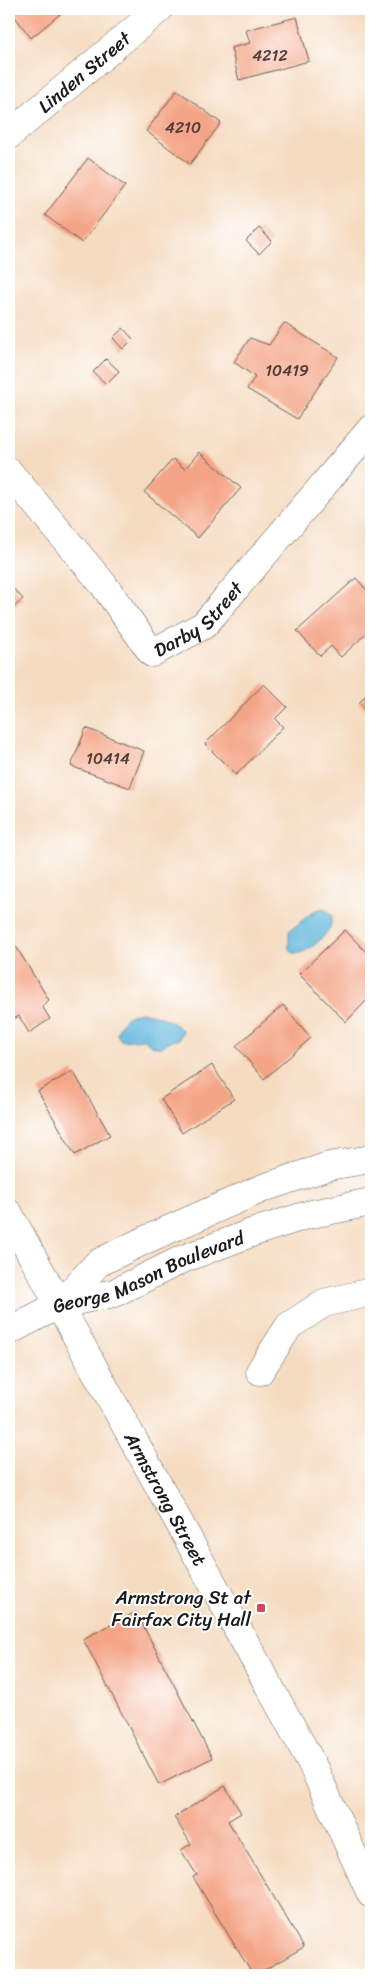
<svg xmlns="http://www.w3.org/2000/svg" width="380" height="1984" font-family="Sriracha,sans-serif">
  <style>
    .water { fill: #60b6dc; stroke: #3e697c }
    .building { fill: #f4a587 }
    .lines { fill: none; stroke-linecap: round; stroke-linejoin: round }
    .minor-casing { stroke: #685f56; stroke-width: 29 }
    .minor { stroke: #fff; stroke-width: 28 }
    .poi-dot { fill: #d1495b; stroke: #fff; stroke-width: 2 }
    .labels { text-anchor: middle; stroke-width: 4; stroke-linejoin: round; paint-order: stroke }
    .number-label { font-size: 16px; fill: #523e37 }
    .street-label { font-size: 19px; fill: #1c1c1c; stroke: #fff }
    .poi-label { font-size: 19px; fill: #1c1c1c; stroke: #fff; text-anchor: end }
  </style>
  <rect width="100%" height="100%" fill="#fff"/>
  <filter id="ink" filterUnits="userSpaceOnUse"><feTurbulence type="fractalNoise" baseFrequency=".02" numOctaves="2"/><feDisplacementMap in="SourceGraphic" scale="10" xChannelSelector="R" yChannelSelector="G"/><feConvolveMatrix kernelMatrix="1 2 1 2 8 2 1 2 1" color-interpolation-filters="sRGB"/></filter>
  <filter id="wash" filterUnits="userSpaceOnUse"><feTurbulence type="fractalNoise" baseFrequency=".0096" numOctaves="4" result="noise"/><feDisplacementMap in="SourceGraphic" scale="20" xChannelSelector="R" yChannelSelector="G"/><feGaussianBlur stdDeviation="1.12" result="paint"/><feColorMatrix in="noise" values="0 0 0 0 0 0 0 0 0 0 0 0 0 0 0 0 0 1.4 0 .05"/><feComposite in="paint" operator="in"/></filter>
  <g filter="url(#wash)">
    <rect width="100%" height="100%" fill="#f5dcc1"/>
    <path class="water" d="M323,908L332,915C332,919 331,924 330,927C324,939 307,953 295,954L289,949V931L314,911Z
      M140,1012C158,1015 170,1019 183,1031L178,1040L170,1041L160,1048L151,1045L144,1039L122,1041L117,1035C120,1020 126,1016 140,1012Z"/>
    <g id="blocks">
      <path class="building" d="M9,9H66L31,38Z
        M297,17L309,61L239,80L231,48L250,43L246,30Z
        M177,90L221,123L190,164L146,131Z
        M88,158L125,186L82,243L45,215Z
        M259,228L272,241L259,254L246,241Z
        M284,323L338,357L297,419L247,389L255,377L234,362L250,338L269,345Z
        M123,328L133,339L123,349L113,338Z
        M106,359L119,371L106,384L93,372Z
        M199,452L241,488L198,538L144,492L173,459L185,469Z
        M356,578L371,595V629L341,657L331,646L320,656L297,631Z
        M9,584L23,599L9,612Z
        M264,684L287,707L275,719L283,727L236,775L205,744Z
        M367,694L371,699V713L359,703Z
        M86,728L144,751L130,788L71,766Z
        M345,930L371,957V996L346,1022L299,974Z
        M15,945L49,1000L42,1006L50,1019L29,1033L19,1016L12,1020L9,1016V949Z
        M283,1005L311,1038L264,1079L236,1046Z
        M212,1065L234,1099L182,1133L161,1099Z
        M73,1071L110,1135L75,1155L38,1091Z
        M136,1612L212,1758L159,1785L83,1639Z
        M225,1786L241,1813L228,1821L304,1947L256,1975H253L193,1877L197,1875L181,1850L191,1844L174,1817Z"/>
    </g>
  </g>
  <g filter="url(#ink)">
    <use href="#blocks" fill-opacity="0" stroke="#685f56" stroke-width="1"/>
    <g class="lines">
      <defs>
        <g id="minor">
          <path id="s1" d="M9,135L159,9"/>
          <path id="s2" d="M9,472L103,584L152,653L204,625L371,429"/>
          <path id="s3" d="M9,1214L311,1762L371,1894"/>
          <path d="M60,1304L98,1263L145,1240L263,1188L329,1166L371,1159"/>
          <path id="s4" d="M9,1331L60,1304L114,1293L183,1259L251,1233L307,1215L371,1202"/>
          <path d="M260,1371L289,1326L324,1303L371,1292"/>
        </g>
      </defs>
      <use href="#minor" class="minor-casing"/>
      <use href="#minor" class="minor"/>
    </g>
  </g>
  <rect class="poi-dot" x="256" y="1603" width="10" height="10" rx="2.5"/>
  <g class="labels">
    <g class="number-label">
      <text x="270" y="61">4212</text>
      <text x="183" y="133">4210</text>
      <text x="287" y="376">10419</text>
      <text x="108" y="764">10414</text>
    </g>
    <g class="street-label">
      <text dy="7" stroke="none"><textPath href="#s1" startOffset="98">Linden Street</textPath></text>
      <text dy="7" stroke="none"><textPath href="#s2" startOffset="289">Darby Street</textPath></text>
      <text dy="7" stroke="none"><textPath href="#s4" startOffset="152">George Mason Boulevard</textPath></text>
      <text dy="7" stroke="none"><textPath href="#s3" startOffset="325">Armstrong Street</textPath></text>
    </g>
    <g class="poi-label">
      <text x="251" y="1604">Armstrong St at<tspan x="251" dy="22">Fairfax City Hall</tspan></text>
    </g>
  </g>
  <rect width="380" height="1984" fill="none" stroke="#fff" stroke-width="30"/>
</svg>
